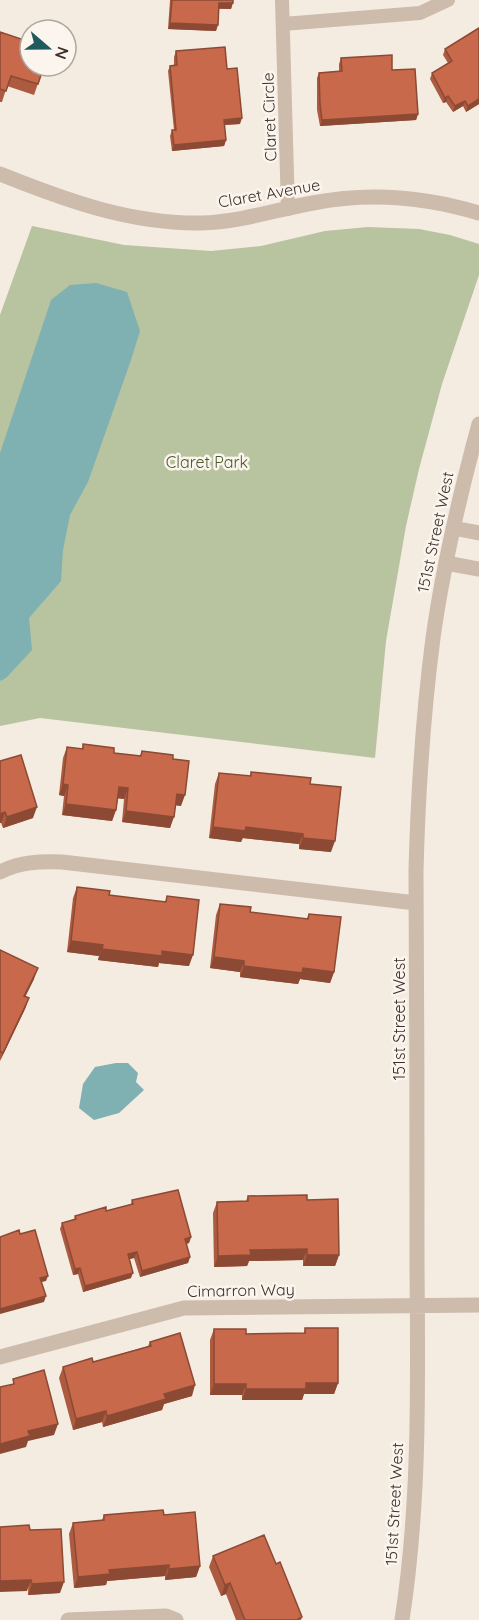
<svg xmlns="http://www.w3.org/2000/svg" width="479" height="1620" font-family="Quicksand,sans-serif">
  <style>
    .green { fill: #b8c4a0 }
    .water { fill: #7fb0b2 }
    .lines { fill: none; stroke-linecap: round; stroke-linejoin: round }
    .service { stroke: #cdbbac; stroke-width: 14 }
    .minor { stroke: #cdbbac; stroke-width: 15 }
    .wall { fill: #ac5a40 }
    .shaded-wall { fill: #8c4a34 }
    .building { fill: #c8694b; stroke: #8c4a34; stroke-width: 1.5 }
    .labels { text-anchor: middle; stroke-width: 5; stroke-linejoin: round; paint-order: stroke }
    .street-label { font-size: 16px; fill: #3b302b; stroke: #fbf5ee }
    .park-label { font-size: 16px; fill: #4a5a2e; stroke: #fbf5ee }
  </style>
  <rect width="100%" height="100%" fill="#f4ebe1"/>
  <path class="green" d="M32,226L124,245L211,251L261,246L325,231L368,227L419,229L450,235L479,244V275L442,384L419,469L406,526L386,641L375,758L40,718L0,726V315Z"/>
  <path class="water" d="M96,283L127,292L140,331L131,360L88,482L70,515L63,550L61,581L29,618L32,650L6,678L0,681V453L51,300L70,285Z
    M116,1063H128L138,1073L136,1082L144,1090L119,1113L94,1120L79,1108L83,1084L95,1067Z"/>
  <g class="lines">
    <path class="service" d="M282,0L288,209
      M283,24L420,13L448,0"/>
    <path class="minor" d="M0,174C65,200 130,224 201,223C240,222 275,210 313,203C368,192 426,197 479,213
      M453,528L479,533
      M446,563L479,569
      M0,872C20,862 40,861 62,862L416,903
      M0,1357L184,1308L479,1305
      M68,1620L166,1616L176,1620
      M402,1620C420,1503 418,1384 417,1266C417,1134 417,1003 416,871C418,793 423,715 433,638C443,566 460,494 479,424"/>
  </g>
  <path class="wall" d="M170,0H233L231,9H219L216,31L168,29Z
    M0,32L30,66H44L34,95L7,86L2,102H0Z
    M445,49L479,104L466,112L463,106L453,112L446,102L443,103L430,79L432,73L448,63L443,55Z
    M176,51L227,69L240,124L224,125L226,140L224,146L172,151L170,136L172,130H174L168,71L170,66L174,65V57Z
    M341,58L392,70L418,114L416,120L320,126L317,110V78L319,73L339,71V64Z
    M83,744L114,753L140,756L142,751L173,759L181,806L176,805L170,828L122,822L124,799L118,798L116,810L112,821L62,815L64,796L59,795L63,758L67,747L82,749Z
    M0,761L33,818L3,828L1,823H0Z
    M251,772L310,784L331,852L299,849V844L242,838L241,842L209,838L215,784L219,773L250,776Z
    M77,887L109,895L165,902L167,896L189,966L159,963L158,967L98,960L99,956L67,952L73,898Z
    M220,904L250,912L307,919L309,914L334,972L330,983L300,979L298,984L240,977V972L210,968L216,915Z
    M0,950L34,979L25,997L29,998L25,1009L0,1061Z
    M248,1196L307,1200L339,1255L335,1266H303V1260L249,1261L247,1266L214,1267L213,1213L217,1202L246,1201Z
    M132,1200L191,1237L189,1243L186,1244L190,1257L188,1263L140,1277L134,1258L129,1259L131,1278L83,1292L78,1274L73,1275L60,1229L62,1223L74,1220L75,1216L106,1211L131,1204Z
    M305,1328L338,1383L334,1394H304L302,1400H242V1395H210V1340L214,1329L246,1334L304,1333Z
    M150,1342L192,1396L164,1404L162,1410L103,1427L102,1422L73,1430L59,1378L63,1367L93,1362L148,1346Z
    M104,1515H164L200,1566L196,1577L165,1580V1576L107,1581L106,1585L74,1588L69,1534L73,1523L102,1520Z
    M30,1530L60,1593L28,1595Z
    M213,1556L276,1564L302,1617L301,1620H236L226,1594L221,1596L209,1567Z"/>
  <path class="shaded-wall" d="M219,3H233L231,9L217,8Z
    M170,23L218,25L216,31L168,29Z
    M448,96L446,102L443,103L445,98Z
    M479,99V104L466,112L468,106Z
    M465,101L463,106L453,112L455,106Z
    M418,114L416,120L320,126L322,120Z
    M242,118L240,124L222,125L224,120Z
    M226,140L224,146L172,151L174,145Z
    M63,784L68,785L64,796L59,795Z
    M119,787L128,788L124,799L115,798Z
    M177,794L185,795L181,806L173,805Z
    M66,804L116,810L112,821L62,815Z
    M37,807L33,818L3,828L7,817Z
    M126,811L174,817L170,828L122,822Z
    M5,812L1,823H0V814Z
    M213,827H246L303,834L299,844L243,838L241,842L209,838Z
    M303,838L335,841L331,852L299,849Z
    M71,941L103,945L99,956L67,952Z
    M102,949L162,951L193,955L189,966L159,963L158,967L98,960Z
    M214,957L244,961L240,972L210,968Z
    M244,966L303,968L334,972L330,983L300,979L298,984L240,977Z
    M38,968L34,979L20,1007L24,996Z
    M29,998L25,1009L0,1061L3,1053Z
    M191,1237L189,1243L183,1245L185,1239Z
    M307,1249L303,1260L249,1261L247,1266L214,1267L218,1256L250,1250Z
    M137,1252L134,1258L126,1260L128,1254Z
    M307,1255H339L335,1266H303Z
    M190,1257L188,1263L140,1277L142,1271Z
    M80,1268L78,1274L73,1275L75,1269Z
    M133,1273L131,1278L83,1292L85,1286Z
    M48,1276L46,1281L38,1283L40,1278Z
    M46,1296L44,1302L0,1314V1309Z
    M306,1383H338L334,1394H304L302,1400H242L246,1389Z
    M214,1384H246L242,1395H210Z
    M195,1385L192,1396L164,1404L162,1410L103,1427L107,1416L164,1394Z
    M106,1411L102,1422L73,1430L76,1419Z
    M58,1424L54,1435L28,1441L26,1447L0,1454V1444L28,1431Z
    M169,1565L165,1576L107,1581L106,1585L74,1588L78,1577L109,1570Z
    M200,1566L196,1577L165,1580L169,1569Z
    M31,1580L27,1591L0,1592V1581Z
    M64,1582L60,1593L28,1595L32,1584Z
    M230,1583L226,1594L221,1596L225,1585Z"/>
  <path class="building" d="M172,0H233V3H219L218,25L170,23Z
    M479,28V99L468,106L465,101L455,106L448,96L445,98L432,73L452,61L445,49Z
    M0,32L30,42V66H44L38,84L11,76L6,91L0,89Z
    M225,47L227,69L237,68L242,118L224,120L226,140L174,145L172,130H176L170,66L177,65L176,51Z
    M392,55V70L415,69L418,114L322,120L320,104L319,73L342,71L341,58Z
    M83,744L114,748V753L141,756L142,751L173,755V759L189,761L185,795L177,794L174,817L126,811L128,788L119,787L116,810L66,804L68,785L63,784L67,747L83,749Z
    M21,755L37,807L7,817L5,812L0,814V761Z
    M251,772L311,778L310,784L341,787L335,841L303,838V834L246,827L245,831L213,827L219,773L251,776Z
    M77,887L110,891L109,895L166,902L167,896L199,900L193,955L162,951V956L102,949L103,945L71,941Z
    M220,904L251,907L250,912L308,919L309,914L341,917L334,972L303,968L302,973L244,966V961L214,957Z
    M0,950L38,968L24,996L29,998L3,1053L0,1051Z
    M178,1190L191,1237L185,1239L190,1257L142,1271L137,1252L128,1254L133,1273L85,1286L80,1268L75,1269L62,1223L76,1219L75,1216L106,1207V1211L133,1204L132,1200Z
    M307,1195V1200L338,1199L339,1255H307V1249L250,1250L251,1255L218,1256L217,1202L248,1201V1196Z
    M19,1230L20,1234L35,1230L48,1276L40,1278L46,1296L0,1309V1237Z
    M305,1328H338V1383H306V1389H246V1384H214V1329H246V1334L305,1333Z
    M180,1333L195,1385L164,1394L166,1399L107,1416L106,1411L76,1419L63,1367L92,1358L93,1362L151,1346L150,1342Z
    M44,1370L58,1424L28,1431L30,1436L0,1444V1387L14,1384L13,1379Z
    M163,1510L164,1515L195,1512L200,1566L169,1569V1565L109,1570L110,1574L78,1577L73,1523L104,1520V1515Z
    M29,1525L30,1530L61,1529L64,1582L32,1584L31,1580L0,1581V1527Z
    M264,1535L276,1564L280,1562L302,1617L298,1619V1620H245L230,1583L225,1585L213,1556Z"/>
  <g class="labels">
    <g class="street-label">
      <text transform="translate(269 117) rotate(-92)" y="6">Claret Circle</text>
      <text transform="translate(269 193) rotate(-10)" y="6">Claret Avenue</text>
      <text transform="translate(435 532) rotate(-78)" y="6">151st Street West</text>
      <text transform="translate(399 1019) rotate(-90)" y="6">151st Street West</text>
      <text transform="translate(241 1290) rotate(-1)" y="6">Cimarron Way</text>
      <text transform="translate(394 1504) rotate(-87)" y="6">151st Street West</text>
    </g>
    <g class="park-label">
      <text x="207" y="468">Claret Park</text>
    </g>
  </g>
  <g transform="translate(48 48) rotate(110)"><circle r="28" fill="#fbf5ee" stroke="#aea6a0" stroke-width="1.5"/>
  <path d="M0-4.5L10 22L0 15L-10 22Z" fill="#1f5a5e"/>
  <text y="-9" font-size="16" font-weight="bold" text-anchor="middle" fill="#3b302b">N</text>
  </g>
</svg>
